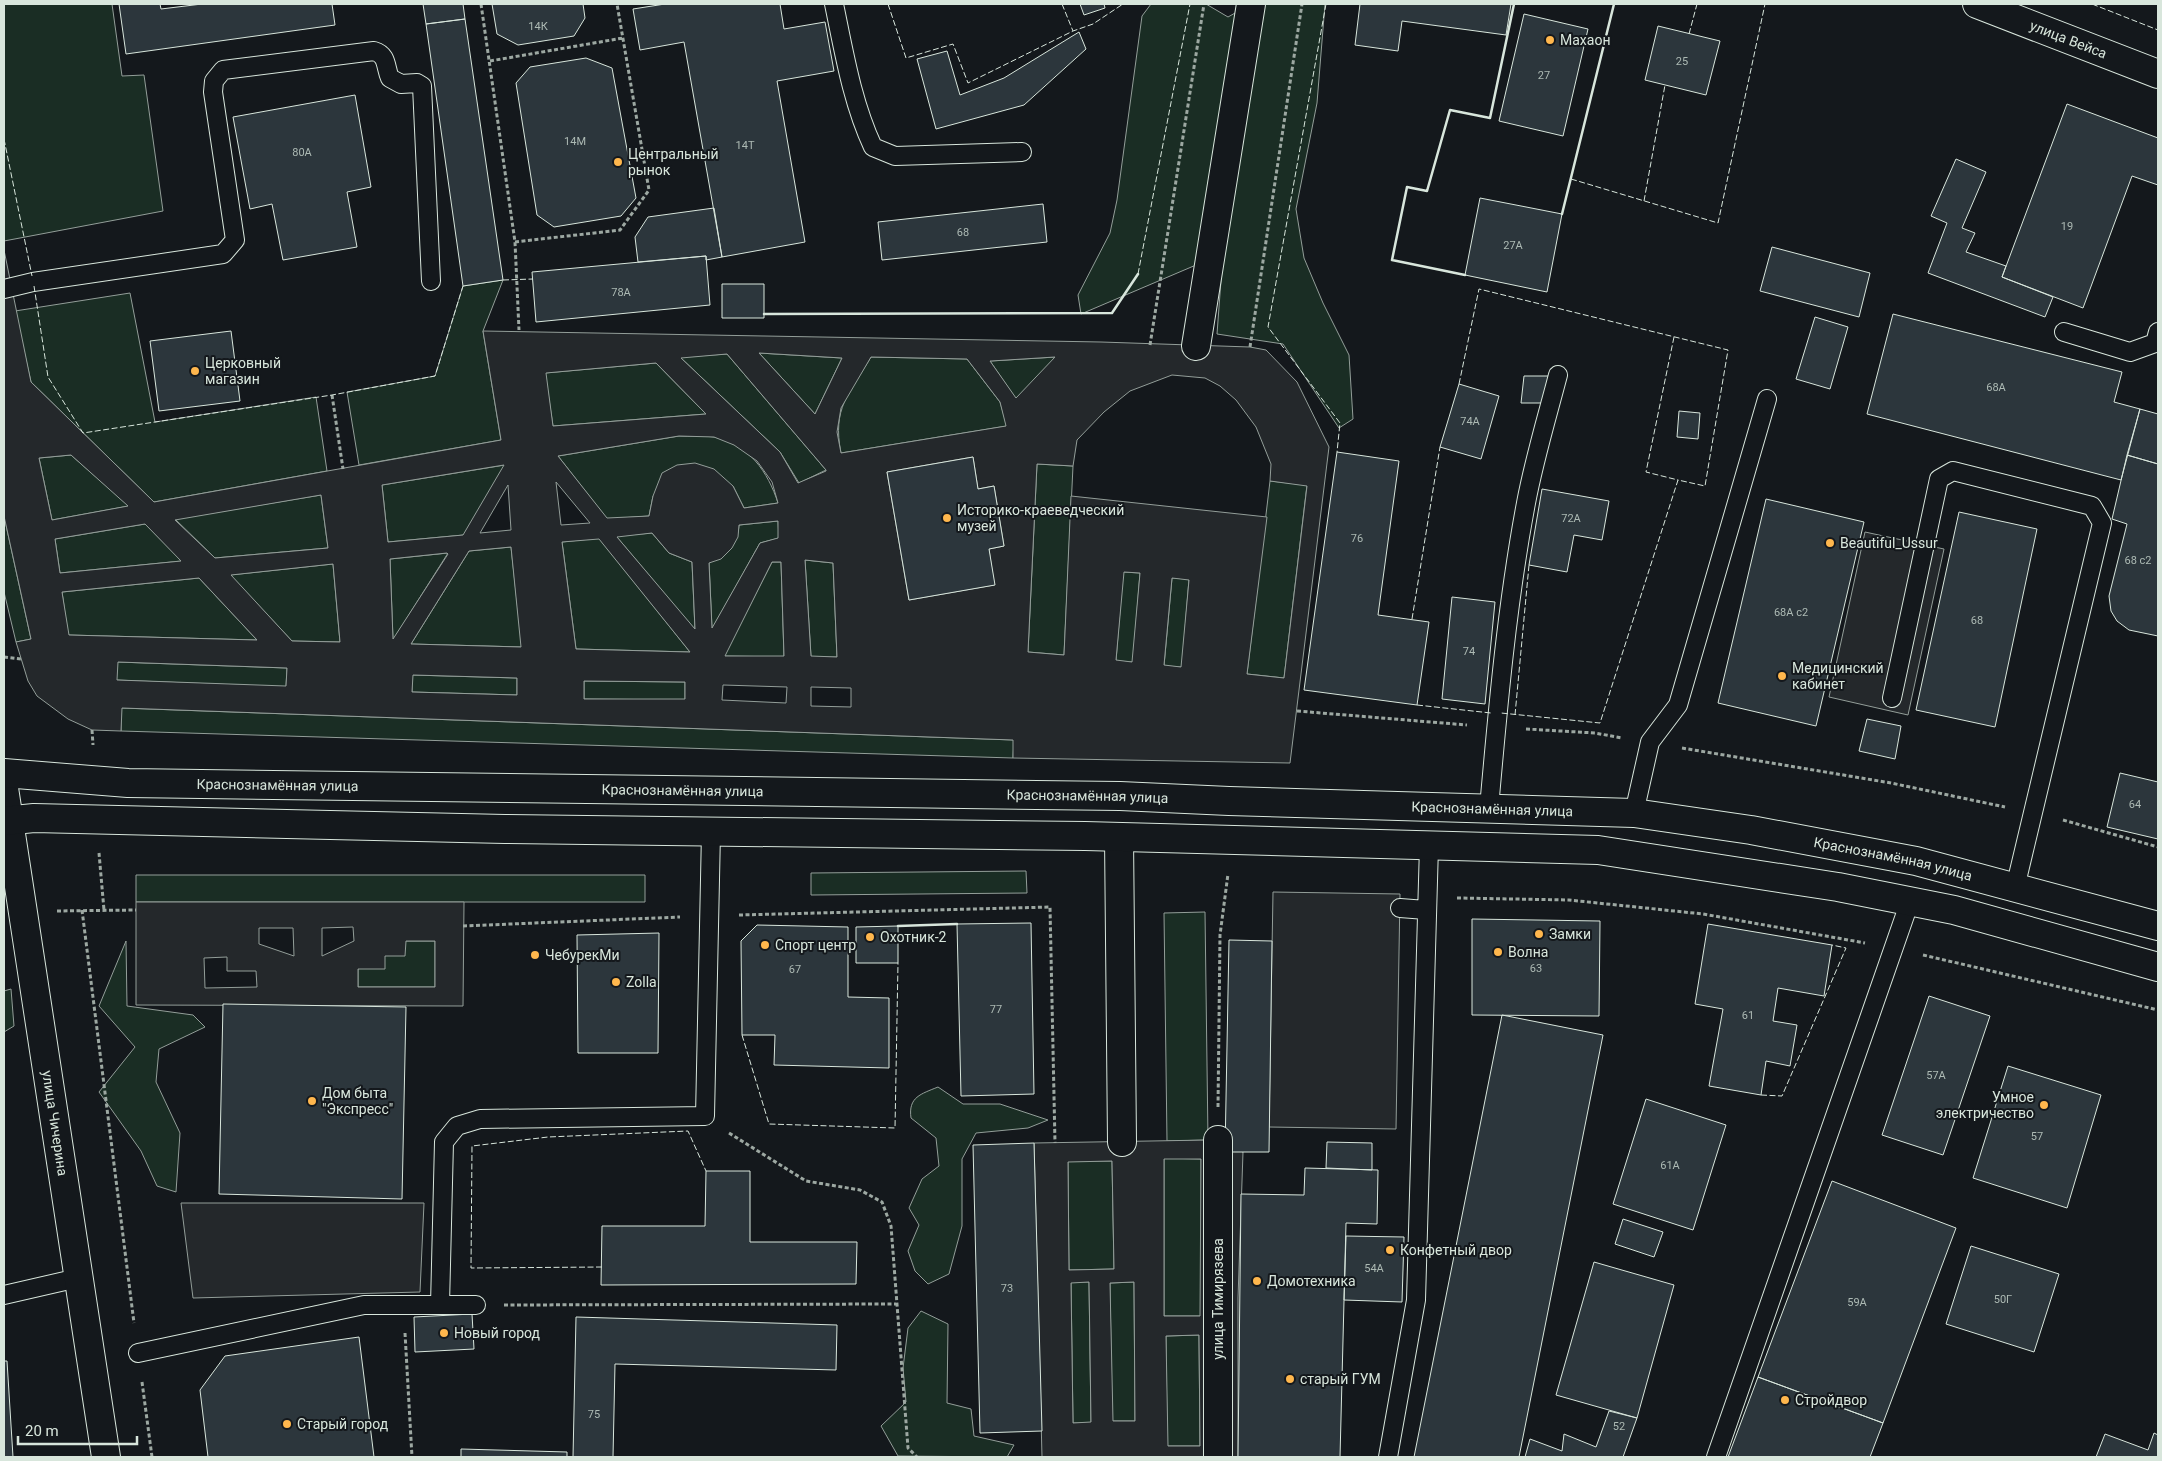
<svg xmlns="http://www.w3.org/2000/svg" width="2162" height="1461" font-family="Roboto,sans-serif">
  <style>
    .green { fill: #1a2d24; stroke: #939e99 }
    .parking { fill: #24282b; stroke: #939e99; fill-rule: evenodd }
    .building { fill: #2c363c; stroke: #d8e6dc }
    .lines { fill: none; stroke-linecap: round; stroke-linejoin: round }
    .lane-casing { stroke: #d8e6dc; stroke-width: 20 }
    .street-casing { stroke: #d8e6dc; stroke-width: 30 }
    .secondary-casing { stroke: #d8e6dc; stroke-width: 30 }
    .highway-casing { stroke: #d8e6dc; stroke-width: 30 }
    .path { stroke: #9da8a2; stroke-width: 3; stroke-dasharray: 4 2.5; stroke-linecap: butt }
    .lane { stroke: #14181c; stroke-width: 18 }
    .street { stroke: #14181c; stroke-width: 28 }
    .secondary { stroke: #14181c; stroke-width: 28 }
    .highway { stroke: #14181c; stroke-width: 28 }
    .fence { stroke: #d8e6dc; stroke-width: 1; stroke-dasharray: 6 2.5; stroke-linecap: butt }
    .wall { stroke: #d8e6dc; stroke-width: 2.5 }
    .poi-dot { fill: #ffb74d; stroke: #14181c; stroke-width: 2 }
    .labels { text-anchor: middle; stroke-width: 4; stroke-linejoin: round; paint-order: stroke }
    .number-label { font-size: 11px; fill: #adbab4 }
    .street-label { font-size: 14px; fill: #d8e6dc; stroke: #14181c }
    .poi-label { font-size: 14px; fill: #d8e6dc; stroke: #14181c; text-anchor: start }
  </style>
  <rect width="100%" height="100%" fill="#14181c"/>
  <path class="green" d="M4,4H112L122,76L144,75L163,211L4,241Z
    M1151,4H1206L1228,17L1251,4H1325L1317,103L1296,209L1304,258L1323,303L1349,355L1353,419L1339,428L1283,344L1217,334L1222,267L1196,265L1081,314L1078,295L1110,233L1117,200L1142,16Z
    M503,280L483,331L501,440L359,465L347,392L435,376L463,286Z
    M130,293L155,422L316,397L327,471L154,502L31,382L15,311Z
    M759,353L842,358L815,414Z
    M727,354L826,470L799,483L780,452L680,357Z
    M871,357L967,359L1000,402L1007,426L841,453C832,408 849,394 871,357Z
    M1056,357L1016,399L990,361Z
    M656,363L706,414L553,426L545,373Z
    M679,436C690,437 703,435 714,437C749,444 768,472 778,503L744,508L733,486L653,496L649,516L607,519L558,456Z
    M71,455L129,506L52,520L39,458Z
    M1037,464L1073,466L1064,655L1028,652Z
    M505,465L464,535L388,542L382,485Z
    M1270,481L1307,485L1284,678L1247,674Z
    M321,495L328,548L215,558L175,519Z
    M4,516L31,639L16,642L4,592Z
    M778,521L779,538L760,543L712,629L709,562C726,557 738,543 739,525Z
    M145,524L182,561L60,573L55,539Z
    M652,533L669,553L692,562L695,630L616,536Z
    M599,538L690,652L576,649L562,542Z
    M511,547L522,647L411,644L469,551Z
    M448,553L393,640L390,559Z
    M805,560L833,563L837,657H811Z
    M772,562H781L784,657L724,656Z
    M333,564L340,642L292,641L230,575Z
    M1123,572L1140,573L1133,662L1116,661Z
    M199,578L257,640L68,635L62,592Z
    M1172,578L1189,579L1182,667L1164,666Z
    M117,662L287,668L286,687L116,680Z
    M412,675L517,678V695L412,692Z
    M584,681L685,682V700L584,699Z
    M121,708L1014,740L1013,758L121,731Z
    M1026,871L1027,893L811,895V873Z
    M136,875H645V902H136Z
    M1205,912L1208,1140L1167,1141L1164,913Z
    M126,941L127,1006L193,1015L205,1027L159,1049L156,1082L180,1133L176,1192L157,1186L141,1151L99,1092L135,1047L99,1006Z
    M406,941H435V987H358V969L385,956Z
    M11,989L14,1026L4,1032V991Z
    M938,1087L963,1104H1000L1048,1120L1028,1128L976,1133L962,1159V1226L949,1274L928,1284L915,1271L908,1251L919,1225L909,1208L922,1179L939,1166L936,1138L911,1118C908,1097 921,1094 938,1087Z
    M1164,1158L1201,1159V1316H1164Z
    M1068,1161H1112L1114,1269L1069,1270Z
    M1071,1282H1089L1091,1423H1073Z
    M1134,1282L1135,1421H1112L1110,1283Z
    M921,1311L948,1324L947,1403L971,1409L974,1436L1014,1445L1007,1457L898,1456L881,1426L906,1402L903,1368L908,1328Z
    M1199,1335L1200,1446H1167L1166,1336Z"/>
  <path class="parking" d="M4,250L31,382L154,502L501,440L483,331L1101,342L1250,347L1266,350L1297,382L1329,447L1290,763L1013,758V740L122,708L121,731L92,730L68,719L37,696L28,681L16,642L31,639L4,516ZM759,353L842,358L815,414ZM727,354L826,470V471L798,483L780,452L681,358ZM871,357L967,359L1000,402L1006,426L841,453L837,432L841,408ZM1055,357L1016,398L990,361H991ZM656,363L706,414L553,426L546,373ZM1172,375L1205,378L1220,386L1236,400L1256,427L1271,464L1270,481L1307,486L1284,678L1247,674L1267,517L1071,496L1064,655L1028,652L1037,464L1073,466L1077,440L1104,412L1130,391ZM679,436L714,437L734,445L757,461L772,482L778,503L744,508L733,486L714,469L695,463L677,465L662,473L653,496L649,516L607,518L558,456ZM71,455L128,506L52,520L39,458ZM973,457L978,489L994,486L1004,546L989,549L994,585L909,600L887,472ZM504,465L463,535L388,542L382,485ZM556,482L590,523L561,525ZM508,485L511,530L480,533ZM321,495L328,548L215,558L175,520ZM778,521V538L760,543L712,628L709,563L721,559L732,548L738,537L739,525ZM145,524L181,561L60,573L55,539ZM652,533L669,553L692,562L695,629L617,537ZM599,539L690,652H689L576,649L562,542ZM511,547L521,647L411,644L469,551ZM447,553L448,554L393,639L390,559ZM805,560L833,563L837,657L811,656ZM772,562H781L784,656H725ZM333,564L340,642L292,641L231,575ZM1124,572L1140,573L1132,662L1116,660ZM199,578L257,640L69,635L62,592ZM1172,578L1189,580L1181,667L1164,665ZM118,662L287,668L286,686L117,680ZM413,675L517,678V695L412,692ZM584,681L685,682V699H584ZM723,685L787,687L786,703L722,700ZM811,687L851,688V707L811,706Z
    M1865,532L1944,549L1908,715L1829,697Z
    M1273,892L1400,894L1396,1129L1269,1127Z
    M136,902H464L463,1006L136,1005ZM353,927L354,941L322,956V928ZM259,928H293L294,956L259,944ZM406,941H435V987H358V969H385V956H405ZM227,957V971H256L257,987L205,988L204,958Z
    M1208,1140L1243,1152L1238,1298V1457H1042L1034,1143ZM1164,1159H1201L1200,1316H1164ZM1112,1161L1114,1269L1069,1270L1068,1162ZM1089,1282L1091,1422L1073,1423L1071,1283ZM1134,1282L1135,1421H1113L1110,1283ZM1199,1335L1200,1446H1168L1166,1336Z
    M181,1203H424L420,1292L193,1298Z"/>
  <path class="building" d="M119,4H160L161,9L202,4H332L335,25L126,54Z
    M423,4H463L465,19L426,24Z
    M492,4H583L585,18L574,36L518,45L497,34Z
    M665,4H780L784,29L825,22L834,71L777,81L805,242L722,257L684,42L640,50L633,9Z
    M1080,4H1104L1105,8L1084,15Z
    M1360,4H1511L1506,35L1402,21L1398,51L1355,45Z
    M1524,14L1588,29L1563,136L1499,121Z
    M465,19L503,280L463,286L426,24Z
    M1658,26L1720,41L1706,95L1645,80Z
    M1079,32L1086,49L1024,105L936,129L917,59L947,51L960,95L1004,78Z
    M586,58L612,68L636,198L621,216L554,227L537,215L516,83L530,67Z
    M355,95L371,187L347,192L357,247L283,260L272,204L250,209L233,117Z
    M2067,104L2158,138V185L2132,176L2083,308L2002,277Z
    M1956,159L1986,172L1962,228L1975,233L1966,252L2006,266L2002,277L2053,297L2045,317L1928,273L1947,223L1931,216Z
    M1480,198L1562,214L1547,292L1465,275Z
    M1043,204L1047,242L882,260L878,222Z
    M714,208L722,257L706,260V256L638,262L635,237L648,217Z
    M1772,247L1870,273L1859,317L1760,291Z
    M706,256L710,305L536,322L532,272Z
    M722,284H764V318H722Z
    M1893,314L2122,372L2114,402L2140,409L2121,480L1867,414Z
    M1815,317L1848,327L1830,389L1796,379Z
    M231,331L240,401L159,411L150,341Z
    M1524,376H1550L1549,403H1521Z
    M1459,384L1499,396L1481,459L1440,447Z
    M2140,409L2158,414V464L2127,455Z
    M1679,411L1700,413L1698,439L1677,437Z
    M1337,452L1399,461L1378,615L1429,622L1417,705L1304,690Z
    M2127,455L2158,464V636L2129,630L2117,621L2111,611L2109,596L2127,524L2112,519Z
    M973,457L978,489L994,486L1004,546L989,549L995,585L909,600L887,472Z
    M1542,489L1609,501L1602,540L1574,535L1567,572L1529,565Z
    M1766,499L1864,522L1816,726L1718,703Z
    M1959,512L2037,529L1995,727L1916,710Z
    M1452,597L1495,602L1485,704L1442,699Z
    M1867,719L1901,726L1895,759L1859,751Z
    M2120,773L2158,782V839L2107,827Z
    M1472,919L1600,921L1599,1016L1472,1015Z
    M1031,923L1034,1094L961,1096L957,924Z
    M1708,924L1832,945L1824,996L1778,988L1773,1021L1797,1025L1790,1066L1766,1061L1761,1095L1709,1086L1723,1009L1695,1004Z
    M757,925L848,927V997L889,998V1068L774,1065L775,1035H742L741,941Z
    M898,926V963H856V927Z
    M659,933L658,1053H578L577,935Z
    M1229,940L1272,941L1269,1152H1225Z
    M1929,996L1990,1016L1943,1155L1882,1135Z
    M223,1004L406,1007L402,1199L219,1194Z
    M1502,1015L1603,1035L1519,1457H1414Z
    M2008,1066L2101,1095L2067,1208L1973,1178Z
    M1646,1099L1726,1125L1693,1230L1613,1204Z
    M1327,1142L1372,1143V1170L1326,1168Z
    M1034,1143L1042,1431L980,1433L973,1145Z
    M1305,1168L1378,1170L1377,1224L1346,1223L1340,1457H1238L1241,1194L1304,1195Z
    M706,1171H750V1242H857L856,1284L601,1285L602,1226H705Z
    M1832,1181L1956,1228L1883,1423L1758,1377Z
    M1623,1219L1663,1232L1654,1257L1615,1244Z
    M1346,1236L1404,1237L1402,1302L1344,1300Z
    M1971,1246L2059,1274L2034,1352L1946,1324Z
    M1594,1262L1674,1285L1637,1418L1556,1395Z
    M472,1314L474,1349L415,1352L414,1317Z
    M576,1317L837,1325L836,1370L615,1364L613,1457H573Z
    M359,1337L374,1457H208L200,1390L225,1356Z
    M4,1361H7L13,1457H4Z
    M1758,1377L1883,1423L1870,1457H1728Z
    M1609,1411L1637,1418L1623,1457H1525L1530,1439L1562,1451L1564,1434L1596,1447Z
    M2154,1433L2158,1435V1457H2096L2105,1434L2148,1450Z
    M461,1449L567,1452V1457H461Z"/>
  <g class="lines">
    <defs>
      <path id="lane" d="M834,4C844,52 852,102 873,147L895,156L1022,152
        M4,289L33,282L223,254L235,240L213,92L214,81L223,70L374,51C388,55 385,67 390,78L401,84L417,83L422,86L431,281
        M2064,332L2130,352L2155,343L2158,332
        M1892,698L1939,479L1953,471L2092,506L2102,523L2015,888
        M1489,808C1498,706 1507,604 1526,503C1534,460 1547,417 1558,375
        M1634,813L1650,742L1678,705L1767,399
        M1400,908L1426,910
        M4,1295L78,1278
        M440,1305L444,1142L457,1126L480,1119L705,1116L711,832
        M138,1353L364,1305H476
        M1388,1457L1416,1300L1429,846
        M1716,1457L1910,901"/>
      <g id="street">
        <path id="s1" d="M1977,4L2158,74"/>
        <path d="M1196,346L1251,4"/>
        <path d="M1119,837L1122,1142"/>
        <path d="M1218,1457V1140"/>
      </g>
      <g id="secondary">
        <path id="s2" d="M4,788L106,1457"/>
      </g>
      <g id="highway">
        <path id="s3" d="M4,773L128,783L1120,796L1229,801L1634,813L1751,830L1916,861L2158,926"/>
        <path d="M4,821L34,818L505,829L1085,836L1598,850L1838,887L1954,910L2158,967"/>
      </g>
    </defs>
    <use href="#lane" class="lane-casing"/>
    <use href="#street" class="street-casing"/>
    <use href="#secondary" class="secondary-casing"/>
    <use href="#highway" class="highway-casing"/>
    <path class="path" d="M481,4L515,242L519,330
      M490,61L623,38
      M515,242L620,230L649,190L617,4
      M1150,345L1204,4
      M1250,347L1302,4
      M332,395L343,469
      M4,657L21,659
      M1297,711L1467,725
      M1526,729L1595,733L1622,738
      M92,730L93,745
      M1682,748L1891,783L2005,807
      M2063,820L2158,847
      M99,853L104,910
      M1457,898L1569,900L1703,914L1865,943
      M82,910L134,1323
      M57,911L136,910
      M739,915L1050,907L1055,1143
      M463,926L680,917
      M1923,955L2158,1010
      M1218,1107L1220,935L1228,874
      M729,1133L806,1181L860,1190L882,1202L891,1226L908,1448L917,1457
      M504,1305L896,1304
      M405,1333L412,1457
      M142,1382L152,1457"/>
    <use href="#lane" class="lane"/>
    <use href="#street" class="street"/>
    <use href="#secondary" class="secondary"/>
    <use href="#highway" class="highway"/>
    <path class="fence" d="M888,4L906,58L953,44L968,83L1073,31L1093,24L1123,4
      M1062,4L1073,31
      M1326,4L1268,327L1340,423L1337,452
      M2092,4L2158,30
      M1689,34L1697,4
      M4,139L32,276
      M1571,179L1718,223L1765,4
      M1644,201L1665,85
      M1138,274L1190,4
      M503,280L533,279
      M34,286L48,377L83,433L332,395L435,376L463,286
      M1674,337L1646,472L1678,480
      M1459,384L1479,289L1728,350L1705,486L1678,480L1600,723L1501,713
      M1412,619L1440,447
      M1417,705L1491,713
      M1515,715L1529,565
      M742,1035L769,1124L895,1128L898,963
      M1761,1095L1782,1096L1846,948L1832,945
      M602,1267L471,1268L472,1146L548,1137L688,1131L706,1171"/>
    <path class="wall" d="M1562,214L1614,4
      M1465,275L1392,260L1407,187L1427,191L1450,110L1490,118L1514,4
      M764,314L1112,313L1138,274
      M898,926L957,924"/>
  </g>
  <g class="poi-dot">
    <circle cx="1550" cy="40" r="5"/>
    <circle cx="618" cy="162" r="5"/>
    <circle cx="195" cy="371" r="5"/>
    <circle cx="947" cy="518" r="5"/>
    <circle cx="1830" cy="543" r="5"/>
    <circle cx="1782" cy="676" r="5"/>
    <circle cx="1539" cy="934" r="5"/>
    <circle cx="870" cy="937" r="5"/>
    <circle cx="765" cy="945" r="5"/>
    <circle cx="1498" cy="952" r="5"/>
    <circle cx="535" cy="955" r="5"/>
    <circle cx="616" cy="982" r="5"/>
    <circle cx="312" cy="1101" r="5"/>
    <circle cx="2044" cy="1105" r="5"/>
    <circle cx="1390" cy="1250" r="5"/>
    <circle cx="1257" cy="1281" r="5"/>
    <circle cx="444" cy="1333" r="5"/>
    <circle cx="1290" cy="1379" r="5"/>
    <circle cx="1785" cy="1400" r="5"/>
    <circle cx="287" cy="1424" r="5"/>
  </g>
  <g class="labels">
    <g class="number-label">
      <text x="538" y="30">14К</text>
      <text x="1682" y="65">25</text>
      <text x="1544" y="79">27</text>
      <text x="575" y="145">14М</text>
      <text x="745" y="149">14Т</text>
      <text x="302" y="156">80А</text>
      <text x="2067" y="230">19</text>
      <text x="963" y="236">68</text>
      <text x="1513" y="249">27А</text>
      <text x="621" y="296">78А</text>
      <text x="1996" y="391">68А</text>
      <text x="1470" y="425">74А</text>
      <text x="1571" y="522">72А</text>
      <text x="1357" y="542">76</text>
      <text x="2138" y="564">68 с2</text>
      <text x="1791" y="616">68А с2</text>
      <text x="1977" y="624">68</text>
      <text x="1469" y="655">74</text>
      <text x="2135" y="808">64</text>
      <text x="1536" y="972">63</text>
      <text x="795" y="973">67</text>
      <text x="996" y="1013">77</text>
      <text x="1748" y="1019">61</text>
      <text x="1936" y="1079">57А</text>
      <text x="2037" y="1140">57</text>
      <text x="1670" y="1169">61А</text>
      <text x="1374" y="1272">54А</text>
      <text x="1007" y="1292">73</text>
      <text x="2003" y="1303">50Г</text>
      <text x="1857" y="1306">59А</text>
      <text x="594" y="1418">75</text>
      <text x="1619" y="1430">52</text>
    </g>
    <g class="street-label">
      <text dy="5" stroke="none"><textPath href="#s1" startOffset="98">улица Вейса</textPath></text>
      <text dy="5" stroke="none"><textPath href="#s3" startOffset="274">Краснознамённая улица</textPath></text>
      <text dy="5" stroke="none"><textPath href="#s3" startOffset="679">Краснознамённая улица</textPath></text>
      <text dy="5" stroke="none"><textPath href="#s3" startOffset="1084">Краснознамённая улица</textPath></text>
      <text dy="5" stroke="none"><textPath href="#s3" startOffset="1489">Краснознамённая улица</textPath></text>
      <text dy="5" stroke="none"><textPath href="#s3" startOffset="1894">Краснознамённая улица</textPath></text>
      <text dy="5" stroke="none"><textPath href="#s2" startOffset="339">улица Чичерина</textPath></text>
      <text transform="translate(1218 1299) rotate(-90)" y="5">улица Тимирязева</text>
    </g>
    <g class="poi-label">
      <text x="1560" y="45">Махаон</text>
      <text x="628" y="159">Центральный<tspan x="628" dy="16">рынок</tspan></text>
      <text x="205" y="368">Церковный<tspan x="205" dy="16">магазин</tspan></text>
      <text x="957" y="515">Историко-краеведческий<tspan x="957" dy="16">музей</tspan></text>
      <text x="1840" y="548">Beautiful_Ussur</text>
      <text x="1792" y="673">Медицинский<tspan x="1792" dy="16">кабинет</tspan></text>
      <text x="1549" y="939">Замки</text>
      <text x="880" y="942">Охотник-2</text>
      <text x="775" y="950">Спорт центр</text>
      <text x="1508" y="957">Волна</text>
      <text x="545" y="960">ЧебурекМи</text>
      <text x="626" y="987">Zolla</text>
      <text x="322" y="1098">Дом быта<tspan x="322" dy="16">"Экспресс"</tspan></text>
      <text x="2034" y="1102" text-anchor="end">Умное<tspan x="2034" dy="16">электричество</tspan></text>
      <text x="1400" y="1255">Конфетный двор</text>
      <text x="1267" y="1286">Домотехника</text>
      <text x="454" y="1338">Новый город</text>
      <text x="1300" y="1384">старый ГУМ</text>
      <text x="1795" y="1405">Стройдвор</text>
      <text x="297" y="1429">Старый город</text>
    </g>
  </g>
  <rect width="2162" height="1461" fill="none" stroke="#d8e6dc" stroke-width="10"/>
  <path d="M18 1436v8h119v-8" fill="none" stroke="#d8e6dc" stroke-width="2.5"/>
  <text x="25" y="1436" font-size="15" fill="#d8e6dc" stroke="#14181c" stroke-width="4" paint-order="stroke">20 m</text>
</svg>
